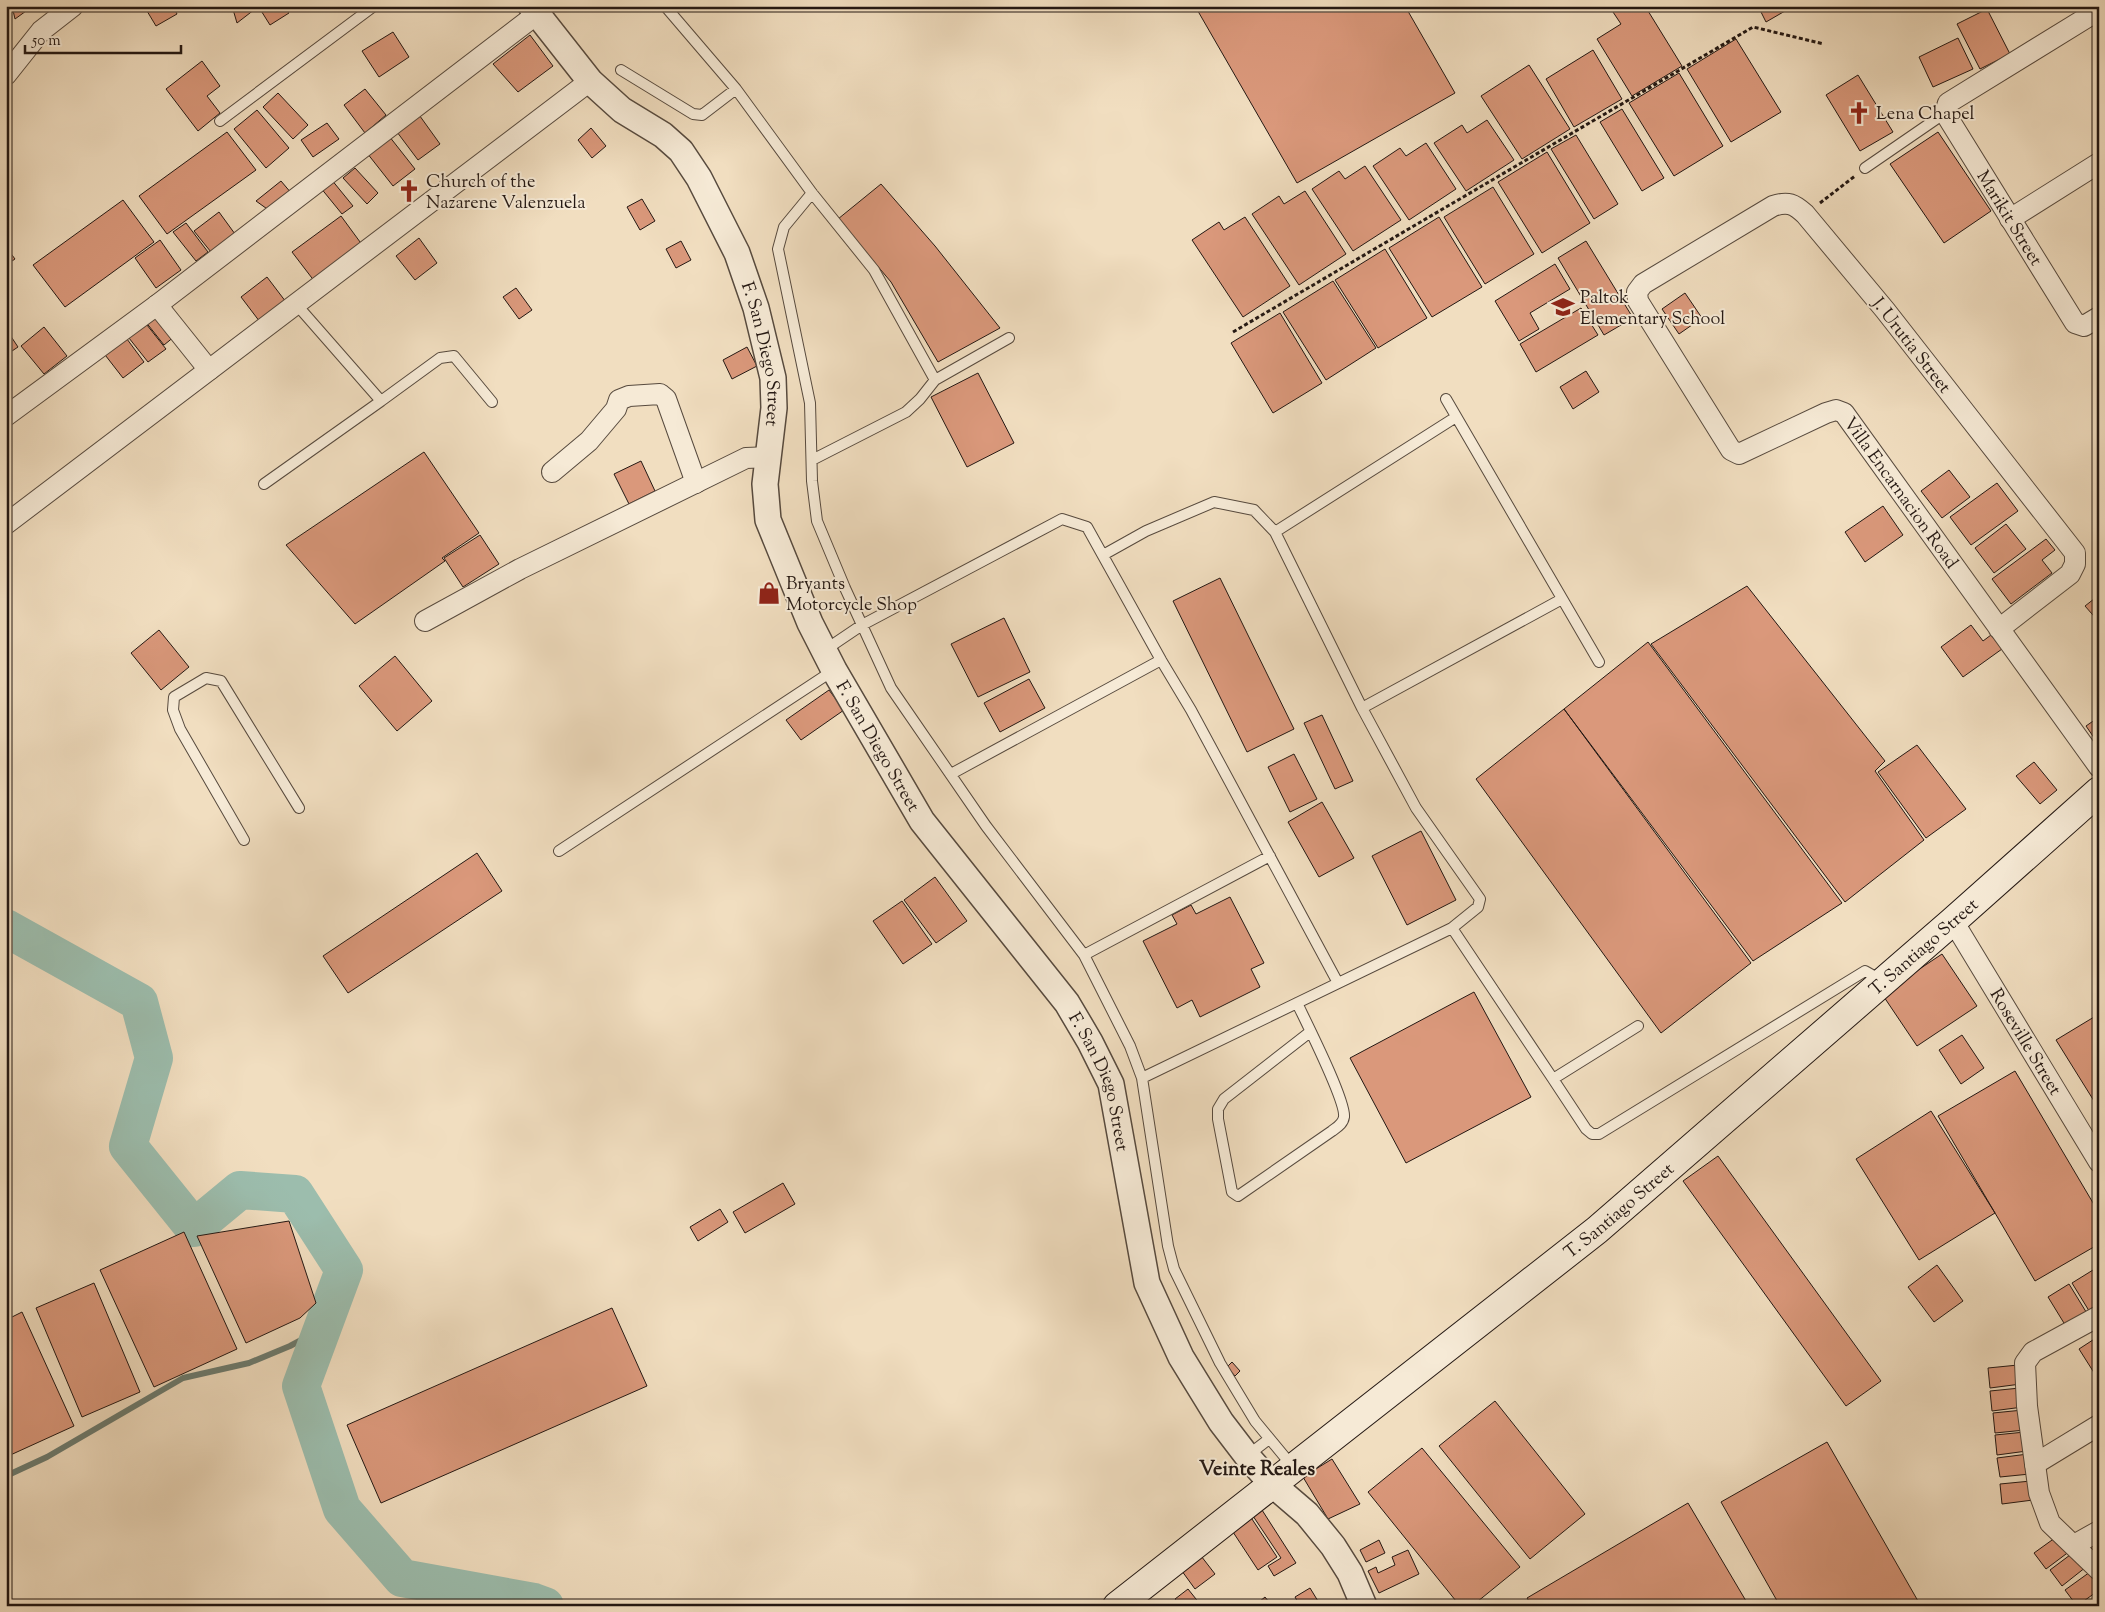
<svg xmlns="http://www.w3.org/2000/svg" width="2105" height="1612" font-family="'Sorts Mill Goudy',serif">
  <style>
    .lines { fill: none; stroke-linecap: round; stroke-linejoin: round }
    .stream { stroke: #6c7b6f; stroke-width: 6 }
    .river { stroke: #9cbdad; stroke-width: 38 }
    .building { fill: #da987b; stroke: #241813 }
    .service-casing { stroke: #574a3e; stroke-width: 12 }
    .minor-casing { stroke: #574a3e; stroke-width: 22 }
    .tertiary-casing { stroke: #574a3e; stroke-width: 28 }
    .secondary-casing { stroke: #241813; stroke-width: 30 }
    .path { stroke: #241813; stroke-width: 3; stroke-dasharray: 4 2.5; stroke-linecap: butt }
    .service { stroke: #f6ead6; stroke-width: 10 }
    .minor { stroke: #f6ead6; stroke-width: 20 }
    .tertiary { stroke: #f6ead6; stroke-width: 25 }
    .secondary { stroke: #f6ead6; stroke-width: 28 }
    .labels { text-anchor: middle; stroke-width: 4; stroke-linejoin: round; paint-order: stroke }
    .poi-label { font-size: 18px; fill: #241813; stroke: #f6ead6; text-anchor: start }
    .street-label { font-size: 18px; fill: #241813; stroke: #f6ead6 }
    .quarter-label { font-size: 20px; font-weight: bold; fill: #241813; stroke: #f6ead6 }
  </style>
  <rect width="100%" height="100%" fill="#f1dec0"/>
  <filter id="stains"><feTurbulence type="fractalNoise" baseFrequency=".004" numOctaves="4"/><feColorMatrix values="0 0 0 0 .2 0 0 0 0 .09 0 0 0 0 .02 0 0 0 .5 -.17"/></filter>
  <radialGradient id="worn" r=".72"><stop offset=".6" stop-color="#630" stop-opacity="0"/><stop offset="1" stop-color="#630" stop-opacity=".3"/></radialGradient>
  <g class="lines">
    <path class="stream" d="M6,1476L47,1457L183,1378L249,1363L290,1346L322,1329"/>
    <path class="river" d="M6,928L139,1002L154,1058L128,1146L194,1228L240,1190L295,1194L344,1270L301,1386L342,1509L402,1578L534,1602L545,1606"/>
  </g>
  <path class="building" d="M12,6H33L15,19Z
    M144,6H173L177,14L156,26Z
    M232,6H259L237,23Z
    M265,6H284L289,13L270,25L260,9Z
    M1195,6H1405L1455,93L1297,183Z
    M1622,6H1645L1682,66L1632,96L1597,39L1621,24L1613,12Z
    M1758,6H1782L1785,11L1766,22Z
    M1987,9L2010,54L1980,69L1957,24Z
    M393,32L409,57L379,77L362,51Z
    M530,35L553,66L518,92L493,64Z
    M1958,38L1973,69L1933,87L1919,57Z
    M1736,39L1781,112L1731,142L1687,69Z
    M1593,50L1622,99L1574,127L1546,79Z
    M202,61L220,86L207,96L220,113L198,131L166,89Z
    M1529,65L1570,129L1522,159L1481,96Z
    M1679,73L1723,146L1674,176L1629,103Z
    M1858,75L1893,132L1860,151L1826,95Z
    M365,89L386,115L365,133L344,105Z
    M278,93L308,125L293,139L263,107Z
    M1622,109L1664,178L1642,191L1600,122Z
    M257,110L289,148L266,168L234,129Z
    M417,112L440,144L418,160L394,128Z
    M1487,120L1514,160L1466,191L1434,143L1462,125L1467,133Z
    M327,123L339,139L313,157L301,140Z
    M591,128L606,146L592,158L578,140Z
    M227,132L256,170L167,234L139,196Z
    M1938,132L1991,211L1944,243L1890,164Z
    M1576,135L1618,204L1594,219L1551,149Z
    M389,136L415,169L393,186L367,153Z
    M1426,143L1456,189L1409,220L1373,166L1400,148L1406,156Z
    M1547,152L1590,223L1542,253L1498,182Z
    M1365,166L1401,220L1353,251L1312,189L1339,171L1345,179Z
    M355,168L378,193L367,204L343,178Z
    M331,179L353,206L342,214L320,187Z
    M281,181L292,194L270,211L256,201Z
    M881,184L935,246L1000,328L938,362L891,282L838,219Z
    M1493,187L1534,254L1485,284L1444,217Z
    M1305,191L1346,254L1299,285L1252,214L1279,196L1284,204Z
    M642,199L655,221L640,230L627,207Z
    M123,200L154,242L65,307L33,265Z
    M219,212L235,234L211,252L194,231Z
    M341,216L363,246L315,282L292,252Z
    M1245,217L1290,286L1243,317L1192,240L1219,222L1224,230Z
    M1439,217L1482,287L1432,317L1389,248Z
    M186,223L208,252L196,261L173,232Z
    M419,238L437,263L415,280L396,256Z
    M160,240L181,270L156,288L135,258Z
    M681,241L691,260L676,268L666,249Z
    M1586,241L1633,318L1604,335L1558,258Z
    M6,247L15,259L6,265Z
    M1385,249L1427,318L1378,348L1335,280Z
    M1555,264L1570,289L1530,313L1539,329L1519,341L1495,301Z
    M267,277L286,302L260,322L241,297Z
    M1333,281L1376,348L1326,380L1283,312Z
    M516,288L532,310L519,319L503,297Z
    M1685,293L1702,318L1679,334L1662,309Z
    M1581,308L1598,335L1536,372L1520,344Z
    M157,312L175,336L164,345L145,321Z
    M1280,313L1322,383L1273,413L1231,343Z
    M143,320L166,349L148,362L125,333Z
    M44,327L67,356L44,374L21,346Z
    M6,329L18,347L6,355Z
    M124,335L144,362L123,378L102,351Z
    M747,347L757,366L732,379L723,360Z
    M1586,371L1599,392L1573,409L1560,387Z
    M978,373L1014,443L967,467L931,397Z
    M424,452L479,533L442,558L445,561L355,624L286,545Z
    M641,461L655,491L629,504L614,474Z
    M1949,470L1970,497L1942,518L1921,491Z
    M1997,483L2018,511L1971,545L1950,517Z
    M1883,506L1903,535L1865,562L1845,532Z
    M2006,524L2026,549L1994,573L1975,548Z
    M480,535L499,564L463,587L444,558Z
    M2046,539L2055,550L2042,560L2052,573L2011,604L1992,579Z
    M1220,578L1294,729L1247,752L1173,601Z
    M1747,586L1885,761L1875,771L1924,840L1845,902L1651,644Z
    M2099,595V622L2085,606Z
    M1004,618L1030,672L978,697L951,644Z
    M1971,625L1983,641L1991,635L2002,649L1963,677L1941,647Z
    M159,630L189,667L161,690L131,653Z
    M1648,642L1842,903L1753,961L1564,709Z
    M395,656L432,701L397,731L359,686Z
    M1029,679L1045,708L1000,732L984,703Z
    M829,690L844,710L801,740L786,720Z
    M1564,709L1751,963L1661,1033L1476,779Z
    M1322,715L1353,781L1335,789L1304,723Z
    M2099,717V745L2086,726Z
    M1917,745L1966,809L1926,838L1878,772Z
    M1294,754L1317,799L1290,812L1268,767Z
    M2034,762L2057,790L2040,804L2016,776Z
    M1322,802L1354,858L1319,877L1288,822Z
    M1421,831L1456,900L1407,925L1372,856Z
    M477,853L502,891L348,993L323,956Z
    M935,877L967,921L936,943L904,900Z
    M1230,897L1264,963L1251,969L1260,987L1200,1017L1192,1000L1177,1008L1143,941L1177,924L1172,915L1191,905L1196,914Z
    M902,901L932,944L903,964L873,921Z
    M1942,954L1977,1006L1917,1046L1882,994Z
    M1474,992L1531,1097L1406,1163L1350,1058Z
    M2099,1014V1109L2056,1040Z
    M1962,1035L1984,1068L1961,1084L1939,1050Z
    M2015,1071L2099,1213V1244L2035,1281L1938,1116Z
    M1931,1111L1995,1213L1919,1260L1856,1159Z
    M1718,1156L1881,1381L1846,1406L1683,1181Z
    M783,1183L795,1204L745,1233L733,1212Z
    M720,1209L728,1222L698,1241L690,1227Z
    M289,1221L316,1303L300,1318L246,1343L197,1236Z
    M184,1232L237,1349L154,1387L100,1270Z
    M1937,1265L1963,1301L1934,1322L1908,1287Z
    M2093,1270L2099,1279V1309L2091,1314L2072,1283Z
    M94,1283L140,1392L82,1417L36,1308Z
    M2069,1284L2088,1315L2067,1328L2048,1297Z
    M612,1308L647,1386L381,1503L347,1425Z
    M22,1312L74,1426L6,1457V1320Z
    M2099,1336V1379H2098L2079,1349Z
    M1232,1362L1240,1371L1235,1376L1227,1367Z
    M2018,1365L2021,1384L1990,1388L1988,1368Z
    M2020,1388L2023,1407L1992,1411L1990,1391Z
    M1495,1401L1585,1514L1530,1559L1439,1446Z
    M2023,1410L2025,1430L1995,1433L1993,1413Z
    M2025,1432L2027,1451L1997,1455L1995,1435Z
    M1827,1442L1918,1601L1909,1606H1780L1721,1502Z
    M1422,1448L1520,1567L1472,1606H1460L1368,1492Z
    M2028,1454L2030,1474L2000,1477L1997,1458Z
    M1332,1459L1360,1504L1328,1519L1303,1477Z
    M2031,1481L2033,1500L2002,1504L2000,1484Z
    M1688,1503L1749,1606H1532L1527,1598Z
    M1262,1510L1296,1563L1274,1576L1268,1566L1281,1558L1253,1516Z
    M1250,1516L1277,1557L1258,1570L1231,1529Z
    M2059,1535L2070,1551L2046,1569L2034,1553Z
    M1379,1540L1385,1553L1366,1562L1360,1550Z
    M1408,1550L1419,1574L1379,1593L1368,1571L1376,1567L1378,1573L1395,1565L1392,1557Z
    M1198,1552L1215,1574L1195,1589L1179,1567Z
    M2074,1552L2086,1567L2062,1586L2050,1570Z
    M2090,1572L2099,1583V1590L2077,1606L2065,1590Z
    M1310,1588L1321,1606H1300L1295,1597Z
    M1188,1589L1200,1604L1197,1606H1181L1175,1599Z
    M2099,1595V1606H2085Z
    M1265,1597L1272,1606H1254Z"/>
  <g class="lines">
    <defs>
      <path id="service" d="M665,6L736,89
        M621,70L693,114L702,115L736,89L812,193L874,270L935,380
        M220,121L374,6
        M1865,168L1945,113
        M812,193L784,227L778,249L810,403L812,481L817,521L845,588L891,688L986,826L1084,955L1130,1046L1142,1078L1168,1246L1174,1269L1220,1363L1255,1421L1293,1467
        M296,304L381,401L440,358L454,356L492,402
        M1446,399L1599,662
        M812,460L906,412L920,399L935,380L1009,338
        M264,484L381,401
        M1275,532L1456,417
        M1103,555L1146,531L1214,502L1254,510L1275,532L1362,708L1416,808L1480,899L1478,907L1452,928L1553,1079L1638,1026
        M825,650L862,625L1062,519L1087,527L1161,660L1191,710L1338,983
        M1362,708L1562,599
        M951,774L1161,660
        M244,840L180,729L173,710L174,697L206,678L221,681L299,808
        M559,851L834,670
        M1084,955L1270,856
        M1297,1003C1306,1022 1346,1101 1344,1117C1343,1124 1337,1127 1332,1131L1238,1196L1232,1192L1218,1119V1109L1224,1099L1310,1032
        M1142,1078L1452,928
        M1553,1079L1586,1129L1592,1134H1599L1865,971L1881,980
        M1247,1456L1269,1439"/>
      <g id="minor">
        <path id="s1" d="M2099,10L1948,103L1945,113L2075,323L2084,326L2099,317"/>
        <path d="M6,75L41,31L73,6"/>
        <path d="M2010,219L2099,163"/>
        <path d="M157,305L209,370"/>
        <path d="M6,416L157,305L537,14"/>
        <path d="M552,472L589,441L616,409L619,400L629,396L660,394L666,399L696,483"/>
        <path d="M6,524L590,81"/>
        <path d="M425,621L520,569L746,458L769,457"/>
        <path id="s2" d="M1999,629L2070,574L2075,564V553L1885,310L1805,214C1794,204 1788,201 1773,206L1643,284L1637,292L1638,301L1731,450L1739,454L1826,413L1836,410L1844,413L2099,767"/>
        <path id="s3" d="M1953,921L2099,1162"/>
        <path d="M2099,1316L2033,1352L2025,1363L2027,1406L2039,1493L2050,1523L2099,1570"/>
        <path d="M2035,1464L2099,1425"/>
        <path d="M2074,1545L2099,1531"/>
      </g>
      <g id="tertiary">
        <path id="s4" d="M531,6L590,81L622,110L663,135L681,151L699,178L737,253L756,308L773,378L774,408L765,484L768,520L810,623L834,670L922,821L1067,1003L1090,1042L1111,1084L1147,1283L1181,1357L1221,1422L1247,1456L1272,1484L1307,1514L1333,1546L1350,1573L1364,1606"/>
      </g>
      <g id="secondary">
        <path id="s5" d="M1117,1606L1597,1230L1953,921L2099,791"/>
      </g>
    </defs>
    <use href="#service" class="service-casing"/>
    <use href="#minor" class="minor-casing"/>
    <use href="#tertiary" class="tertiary-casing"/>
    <use href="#secondary" class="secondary-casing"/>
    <path class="path" d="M1820,203L1855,176
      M1233,332L1753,27L1824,44"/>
    <use href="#service" class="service"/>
    <use href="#minor" class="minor"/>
    <use href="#tertiary" class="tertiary"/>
    <use href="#secondary" class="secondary"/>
  </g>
  <defs>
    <symbol id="church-bare" viewBox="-9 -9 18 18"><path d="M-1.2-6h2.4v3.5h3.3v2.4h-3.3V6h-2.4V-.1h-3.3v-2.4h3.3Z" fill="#8f2418" stroke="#f6ead6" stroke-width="2.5" paint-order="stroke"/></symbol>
    <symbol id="school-bare" viewBox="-9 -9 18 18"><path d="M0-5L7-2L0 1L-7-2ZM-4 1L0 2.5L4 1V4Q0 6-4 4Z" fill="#8f2418" stroke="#f6ead6" stroke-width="2.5" paint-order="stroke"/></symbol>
    <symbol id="shop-bare" viewBox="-9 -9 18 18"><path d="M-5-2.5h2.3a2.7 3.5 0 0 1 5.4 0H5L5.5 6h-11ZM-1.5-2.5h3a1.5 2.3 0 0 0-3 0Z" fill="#8f2418" stroke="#f6ead6" stroke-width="2.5" paint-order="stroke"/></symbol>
  </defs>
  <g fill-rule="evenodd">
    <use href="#church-bare" x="1843" y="97" width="32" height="32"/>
    <use href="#church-bare" x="393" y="175" width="32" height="32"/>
    <use href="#school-bare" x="1547" y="291" width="32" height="32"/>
    <use href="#shop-bare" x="753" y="577" width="32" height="32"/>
  </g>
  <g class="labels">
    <g class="poi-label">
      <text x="1876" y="119">Lena Chapel</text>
      <text x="426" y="187">Church of the<tspan x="426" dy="21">Nazarene Valenzuela</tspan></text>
      <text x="1580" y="303">Paltok<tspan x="1580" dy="21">Elementary School</tspan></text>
      <text x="786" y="589">Bryants<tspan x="786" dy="21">Motorcycle Shop</tspan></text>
    </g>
    <g class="street-label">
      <text dy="6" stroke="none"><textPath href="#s1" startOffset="311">Marikit Street</textPath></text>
      <text transform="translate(1912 345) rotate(52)" y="6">J. Urutia Street</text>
      <text dy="6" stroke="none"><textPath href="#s4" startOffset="432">F. San Diego Street</textPath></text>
      <text dy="6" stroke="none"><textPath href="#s2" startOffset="1149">Villa Encarnacion Road</textPath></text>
      <text dy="6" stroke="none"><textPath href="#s4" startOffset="852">F. San Diego Street</textPath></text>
      <text dy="6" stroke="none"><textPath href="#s5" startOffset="1042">T. Santiago Street</textPath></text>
      <text dy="6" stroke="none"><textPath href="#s3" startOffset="141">Roseville Street</textPath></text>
      <text dy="6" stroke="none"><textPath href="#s4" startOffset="1258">F. San Diego Street</textPath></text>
      <text dy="6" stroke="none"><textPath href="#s5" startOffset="639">T. Santiago Street</textPath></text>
    </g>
    <g class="quarter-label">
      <text x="1257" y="1475">Veinte Reales</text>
    </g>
  </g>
  <rect width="2105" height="1612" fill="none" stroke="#f1dec0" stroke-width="25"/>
  <rect x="8" y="8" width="2090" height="1597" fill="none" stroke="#241813" stroke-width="2.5"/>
  <rect x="12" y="12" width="2080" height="1587" fill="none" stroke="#241813"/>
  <path d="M25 45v8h156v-8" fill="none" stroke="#241813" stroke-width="2.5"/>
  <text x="32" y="45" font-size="15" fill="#241813" stroke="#f6ead6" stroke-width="4" paint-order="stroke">50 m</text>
  <rect width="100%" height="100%" filter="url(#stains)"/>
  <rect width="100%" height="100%" fill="url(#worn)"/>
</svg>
